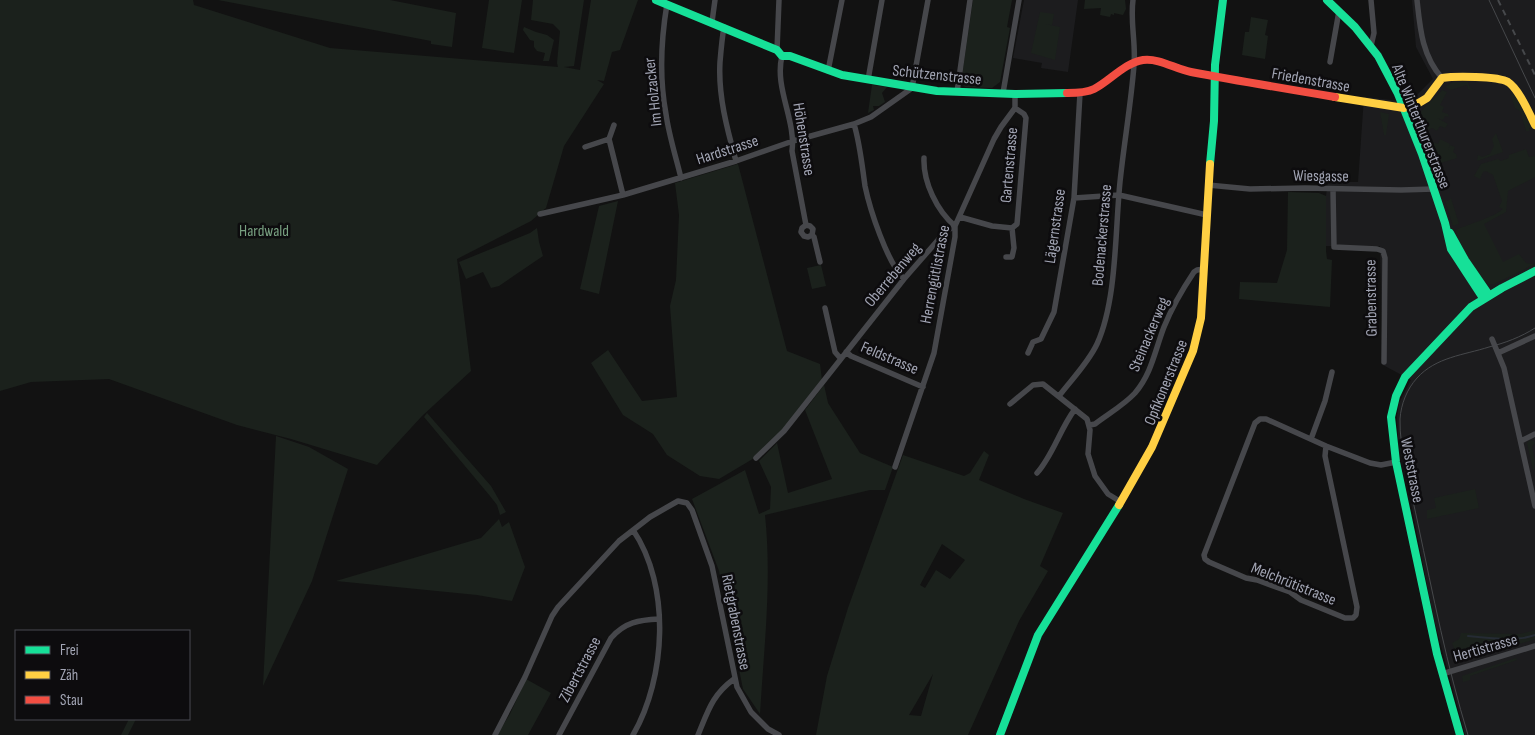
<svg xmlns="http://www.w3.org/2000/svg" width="1535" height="735" font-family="'Sofia Sans Condensed',sans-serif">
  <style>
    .built { fill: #1c1c1e }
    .green { fill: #1b211c; fill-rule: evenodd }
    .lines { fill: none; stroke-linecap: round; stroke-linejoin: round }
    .stream { stroke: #252b34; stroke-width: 2 }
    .street { stroke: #46474b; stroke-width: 5.5 }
    .fast { stroke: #16e098; stroke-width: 8 }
    .slow { stroke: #ffcf43; stroke-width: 8 }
    .jam { stroke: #f24e42; stroke-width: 8 }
    .tram { stroke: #46484b; stroke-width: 1 }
    .rail { stroke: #46484b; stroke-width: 2; stroke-dasharray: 6 5; stroke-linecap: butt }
    .labels { text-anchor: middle; stroke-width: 5; stroke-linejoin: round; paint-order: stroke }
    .street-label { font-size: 16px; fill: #a2a5b4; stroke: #0d0c0e }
    .park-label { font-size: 16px; fill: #78a081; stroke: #0d0c0e }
  </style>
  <rect width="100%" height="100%" fill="#121212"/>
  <path class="built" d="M1024,0H1078L1068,72L1041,68L1042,63L1013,58Z
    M1412,0H1535V735H1465L1433,616L1398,437L1397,416L1399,403L1411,380L1383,365L1380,246H1326V196L1328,182H1358L1364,97L1410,102L1433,79L1416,47Z"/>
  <path class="green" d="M0,0H193L194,5L330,48L558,67L557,63L560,31L553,24L531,20L533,0H584L574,66L564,67L580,70L591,0H638L620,50L612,52L604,81L597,80L604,84L564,146L546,208L531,221L457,259L471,371L422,416L377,465L291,439L237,425L109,379L31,382L0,391Z
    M218,0H390L456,13L452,47L431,44V41Z
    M489,0H522L514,53L482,48Z
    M973,0H1012L1007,27L1010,28L1000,82L992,88L965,87L961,83Z
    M1085,0H1125L1126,9L1123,15L1114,13V15L1111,14L1110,17L1100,15L1101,8L1084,9Z
    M1040,12L1054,14L1052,25L1045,24L1060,27L1055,60L1031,53Z
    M1251,17L1268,20L1265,35L1268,36L1265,59L1242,55L1245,32H1249Z
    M524,27L536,32L547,35L554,40L549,61H543L545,53L537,51L534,47V41L530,40L523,30Z
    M1453,82H1468L1470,88L1475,90L1468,89L1467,85L1451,90L1445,87Z
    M872,85L887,87L882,93L885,102L879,106H873L874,110L868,113Z
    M1442,90L1447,92L1440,105L1444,107L1442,112L1448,114L1449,117L1445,116L1443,120L1437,118L1448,124L1445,128L1440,126L1437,131L1432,128L1423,132C1421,129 1419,124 1418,121C1416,111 1436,99 1442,90Z
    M1512,93L1516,97L1532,130L1529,128V131H1526L1520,111L1515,108L1511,96Z
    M1380,112L1389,114L1386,135H1384Z
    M1496,133L1503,152L1477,161L1478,155L1482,157L1490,154L1494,146L1492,139Z
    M1440,139L1450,144L1448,150L1450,145L1455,147L1453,152L1456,154L1457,158L1441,163L1439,166L1446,188L1442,189L1428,147L1433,142L1438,144Z
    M1526,149L1529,157L1535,156V177L1508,191L1506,212L1484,224L1503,262L1519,254L1526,263L1535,264L1494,284H1488L1479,277L1456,239L1458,238L1455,230C1467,225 1494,217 1503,209L1499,207L1502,201L1493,175L1486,171L1483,172L1480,179L1474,176L1481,164L1498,159L1501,161L1509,158V155Z
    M738,164L787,351L820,364L822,380L785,428L756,457L719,479L700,476L667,455L653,434L623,415L591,363L608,350L642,401L677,397L670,306L676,280L679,215L675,183Z
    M1288,192L1319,193L1326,196V251L1327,259L1332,260L1330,307L1239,299L1240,282L1277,283L1287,250Z
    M1451,198L1459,224L1453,226L1445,200L1448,201Z
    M618,201L599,294L580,289L599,206Z
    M537,228L539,242L543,256L499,286L491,288L483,272L466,279L459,262L530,233Z
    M821,265L826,286L812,289L807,268Z
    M824,385L828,403L860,453L893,467L885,490H870L765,515C772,581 764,647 760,714L743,689L719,571L692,499L745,470L759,514L770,509L771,487L759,461L777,443L788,493L832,479L805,410Z
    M427,413L491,486L506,512L500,515L497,505L490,496L424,417Z
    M276,436L309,447L348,469L312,581L263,686Z
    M1530,440L1534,441L1535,444L1532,446L1535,461L1534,470H1533L1527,443Z
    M984,451L989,455L979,480L1024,499L1063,513L1040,566L1048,571L1019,621L968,735H816L827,676L848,608L903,455L964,476L970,473ZM942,544L965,560L950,579L936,570L925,588L920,585ZM933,674L921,716L909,715Z
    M1475,489L1479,508L1427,519V510L1436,508L1434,498Z
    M499,519L502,527L509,522L525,567L512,601L477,595L336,581L481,538Z
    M1535,630V639L1533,640L1459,660L1452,643L1459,639L1461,633L1520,634Z
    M1516,658L1517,660L1470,676V680L1463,682L1462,676Z
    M526,679L551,693L528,735H497L510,714Z
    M129,719H136L128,735H121Z"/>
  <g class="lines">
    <path class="stream" d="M1468,636C1486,638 1518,642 1535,635"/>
    <path class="street" d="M1417,0C1420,28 1422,56 1442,78
      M667,4C661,40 659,77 666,114C669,136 676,157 681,178
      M712,22L715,0
      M724,27C722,38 721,50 720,62C718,95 727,129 736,161
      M1371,46L1374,33L1371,0
      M777,50L779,0
      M782,56C774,87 796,120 792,151L806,225L802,228L801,232L804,236L808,237L812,235L813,229L810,226L806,225
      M1330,62L1339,11
      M828,71L842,0
      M868,80L882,0
      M957,92L970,0
      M1003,93L1019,0
      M854,124C860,144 862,165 865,186C870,210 887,262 904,279
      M614,125L609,139L623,195
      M585,147L609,139
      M924,158C923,182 937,211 955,226
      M1208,185L1250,189L1305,188L1401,190L1434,189
      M1333,190L1334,247L1377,249L1383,251L1385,258L1384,362
      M1074,198L1119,195L1207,215
      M540,214L623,195L736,161L793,141L854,124L871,117L912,88L928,0
      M960,217L992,226L1012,228L1017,224L1026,118L1024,114L1015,108
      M812,235L814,237L820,262
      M1006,257H1012L1014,248L1012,228
      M825,308L835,352L841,359
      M1492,339L1504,368L1535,506
      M846,352L851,356L923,387
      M1028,353L1033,342L1041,339L1054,312L1074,198L1080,93
      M1498,353L1535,336
      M1059,396C1072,379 1088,363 1097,344C1117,300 1115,231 1120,182C1124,143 1131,104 1134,65C1136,43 1130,22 1133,0
      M1010,404L1033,385L1043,384L1087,419L1090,430L1088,454L1095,476L1108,494L1121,502
      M1090,425L1095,424C1108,414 1124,405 1135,393C1152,373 1155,350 1164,327C1172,307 1182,290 1194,272L1197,270L1204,269
      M1311,439L1325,401L1332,372
      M1521,441L1535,434
      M1326,446L1325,456L1357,607L1356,615L1353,618H1345L1301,600L1290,592L1257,580L1246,578L1209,562L1205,559L1204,555L1255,423L1260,419H1266L1326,446L1370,463L1381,465L1396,462
      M756,458L784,431L904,279L945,232L955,226
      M895,467L934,353L955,237V226L994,139L1001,127L1015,108V94
      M1037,473C1053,455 1060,429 1075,409
      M633,530C671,586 666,678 633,735
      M1442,674L1535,646
      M495,735L525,677L552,616L558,607L619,541L650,517L678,501L687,503L692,510L712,566L737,687L751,712L768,729L779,735
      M559,735L611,638C625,622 639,620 659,619
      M698,735C708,711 712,695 734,679"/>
    <path class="fast" d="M656,0L777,50L782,56H790L842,75L937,91L1015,94L1067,93
      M1327,0L1355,27L1378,56L1398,94L1422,154L1445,223L1451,249L1483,298
      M1210,164L1214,121L1215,65L1223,0
      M1450,233L1465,260L1489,295
      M1000,735L1038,635L1119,505
      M1460,735L1437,654L1396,462L1391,417L1396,396L1405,377L1471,307L1502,288L1535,271"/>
    <path class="slow" d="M1335,97L1404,108L1417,104L1427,98L1442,78C1454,76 1498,76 1508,82C1519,89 1529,113 1535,125
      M1119,505L1152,447L1193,351L1201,318L1210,164"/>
    <path class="jam" d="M1067,93C1076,93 1086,93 1094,89C1110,81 1124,63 1143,60C1160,58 1175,69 1191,72C1239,81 1287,89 1335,97"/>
    <path class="tram" d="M1489,0L1535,98
      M1468,735C1447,666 1433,595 1418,524C1412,494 1399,449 1400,419C1401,404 1407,389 1417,378C1436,357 1464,355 1489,347C1505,343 1521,337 1535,328"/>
    <path class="rail" d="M1498,0L1535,75"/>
  </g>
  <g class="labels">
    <g class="street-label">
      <text transform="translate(937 74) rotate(6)" y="6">Schützenstrasse</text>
      <text transform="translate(1311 79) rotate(10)" y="6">Friedenstrasse</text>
      <text transform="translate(652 92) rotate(-96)" y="6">Im Holzacker</text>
      <text transform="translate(1422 126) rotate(68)" y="6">Alte Winterthurerstrasse</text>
      <text transform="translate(805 139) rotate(81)" y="6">Höhenstrasse</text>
      <text transform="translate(727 149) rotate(-18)" y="6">Hardstrasse</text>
      <text transform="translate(1008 165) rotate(-85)" y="6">Gartenstrasse</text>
      <text transform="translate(1321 175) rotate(1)" y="6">Wiesgasse</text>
      <text transform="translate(1054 226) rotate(-82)" y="6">Lägernstrasse</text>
      <text transform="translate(1101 235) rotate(-85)" y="6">Bodenackerstrasse</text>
      <text transform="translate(892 274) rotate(-50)" y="6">Oberrebenweg</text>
      <text transform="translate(934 274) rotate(-79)" y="6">Herrengütlistrasse</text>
      <text transform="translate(1370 298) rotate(-91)" y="6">Grabenstrasse</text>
      <text transform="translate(1148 334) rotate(-67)" y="6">Steinackerweg</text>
      <text transform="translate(890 357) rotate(23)" y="6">Feldstrasse</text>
      <text transform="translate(1165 382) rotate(-68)" y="6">Opfikonerstrasse</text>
      <text transform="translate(1413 470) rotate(79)" y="6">Weststrasse</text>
      <text transform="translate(1294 583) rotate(22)" y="6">Melchrütistrasse</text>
      <text transform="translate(737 622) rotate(79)" y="6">Rietgrabenstrasse</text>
      <text transform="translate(1485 647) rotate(-16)" y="6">Hertistrasse</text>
      <text transform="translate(579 669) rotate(-62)" y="6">Zibertstrasse</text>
    </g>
    <g class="park-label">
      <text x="264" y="236">Hardwald</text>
    </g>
  </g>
  <rect x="15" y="630" width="175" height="90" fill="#0d0c0e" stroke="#494950"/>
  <rect x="25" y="646" width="25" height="8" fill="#16e098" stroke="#494950"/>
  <text x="60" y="655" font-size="15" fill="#a2a5b4">Frei</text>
  <rect x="25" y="671" width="25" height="8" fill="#ffcf43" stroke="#494950"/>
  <text x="60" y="680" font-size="15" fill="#a2a5b4">Zäh</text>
  <rect x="25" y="696" width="25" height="8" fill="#f24e42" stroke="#494950"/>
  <text x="60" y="705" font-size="15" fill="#a2a5b4">Stau</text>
</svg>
